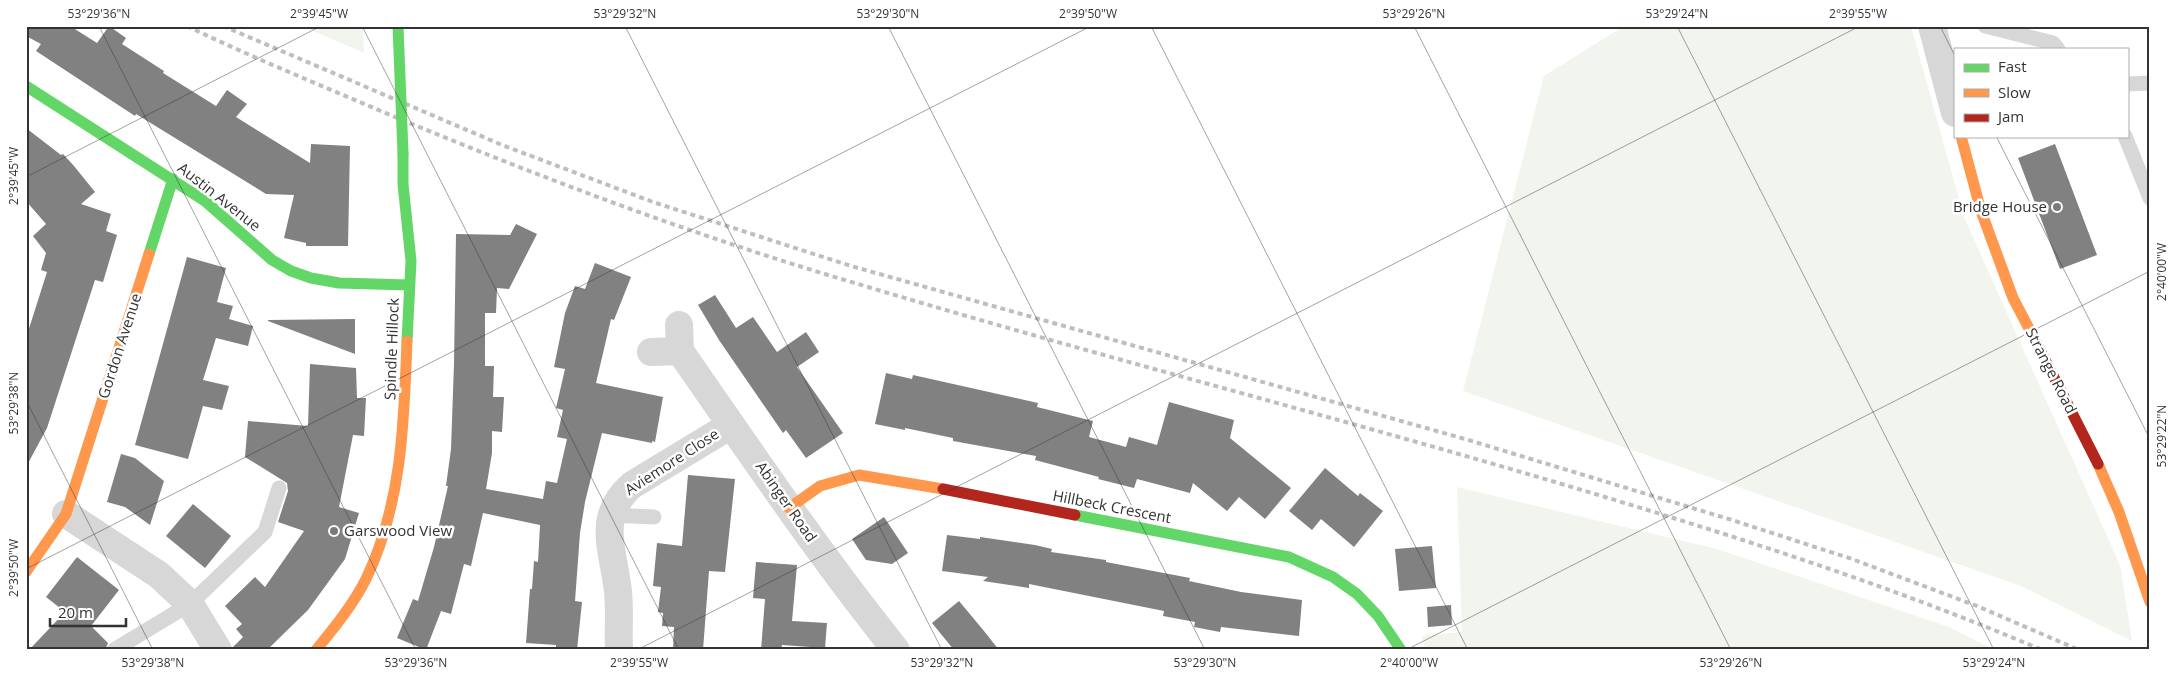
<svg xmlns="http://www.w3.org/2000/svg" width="2176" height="676" font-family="'Open Sans',sans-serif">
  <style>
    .green { fill: #f1f5ed }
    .building { fill: #818181 }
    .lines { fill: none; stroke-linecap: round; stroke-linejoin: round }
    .lane { stroke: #d7d7d7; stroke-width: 15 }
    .street { stroke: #d7d7d7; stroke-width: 28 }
    .fast { stroke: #63d668; stroke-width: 11 }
    .slow { stroke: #ff974d; stroke-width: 11 }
    .jam { stroke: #b3261e; stroke-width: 11 }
    .rail { stroke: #bebebe; stroke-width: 4; stroke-dasharray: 5 4; stroke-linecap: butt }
    .fast-bridge { stroke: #63d668; stroke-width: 11 }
    .ticks { fill: none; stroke: #333; stroke-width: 1; stroke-opacity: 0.45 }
    .poi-dot { fill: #7a7a7a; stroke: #fff; stroke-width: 2 }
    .labels { text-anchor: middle; stroke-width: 5; stroke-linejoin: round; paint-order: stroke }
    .street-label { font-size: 15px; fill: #333; stroke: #fff }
    .poi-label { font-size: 15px; fill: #333; stroke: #fff; text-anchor: end }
    .neatline { fill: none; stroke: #333; stroke-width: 2 }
    .ticks-label { font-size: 12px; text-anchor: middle; fill: #333 }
  </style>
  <rect width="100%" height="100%" fill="#fff"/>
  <path class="green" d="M302,26H363L364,53Z
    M1624,26H1911L1964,217L2120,565L2132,641L2021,586L1463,391L1544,76Z
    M1457,487L1717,549L1949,627L1995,650H1425L1422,636L1462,632Z"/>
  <path class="building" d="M26,26H70L97,43L109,26L126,38L122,44L164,71L163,73L216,106L227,90L247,104L236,117L310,163L311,144L350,146L348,246H306V243L284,238L294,195L266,194L136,114L135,116L36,51L41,44L26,36Z
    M26,128L61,155L63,154L74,166L95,192L81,204L111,214L106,231L117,235L103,282L95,280L47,428L26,467V338L47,272L41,270L46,253L33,236L46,224L26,201Z
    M2055,144L2097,255L2060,269L2018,158Z
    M516,224L537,234L509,289L497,288L496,313H485V366H494L493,397H504L502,432L492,431V453L486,489L543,499L546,481L557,483L567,439L557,437L563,410L556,408L565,369L554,367L565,313L575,286L585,289L595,263L631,277L614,320L611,319L596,383L663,397L655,442L652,441V443L602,433L585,502L580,533L575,601L582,602L577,650H556V645L526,643L530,589H532L534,561L538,562L540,525L483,513L471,566L464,564L451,614L441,611L426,650L397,638L413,599L418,601L434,547L448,486H446L451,449L454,364L456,234L510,235Z
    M187,257L226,268L217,302L233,306L229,319L253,326L248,346L216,338L203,380L229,386L222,410L203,406L188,459L135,445Z
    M715,295L736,328L753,317L777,352L806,332L819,352L797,367L843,433L806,458L786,430L783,433L719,340L698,305Z
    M355,319V354L268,321V320Z
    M310,364L356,368L357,398H366L364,436L353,435L339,507L359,513L345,559L308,610L267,650H234L233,647L243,637L236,629L242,624L225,606L255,577L265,587L304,531L278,522L288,491L287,483L245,457L248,421L308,426Z
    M886,373L912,379L913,375L1038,403L1037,407L1093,421L1089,437L1126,447L1129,437L1157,445L1169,402L1187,407L1234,420L1230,438L1291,488L1265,519L1239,497L1227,511L1193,483L1190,493L1137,479L1134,488L1098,479L1099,477L1035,460L1036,456L953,441V438L905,428V430L875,424Z
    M121,454L135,458L164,481L150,525L125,507L107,502Z
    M1325,468L1358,496L1360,493L1383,511L1354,547L1321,519L1312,530L1289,511Z
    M688,475L735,479L725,572L709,571L703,650H673L674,627L662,626L663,613L658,612L661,587L653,586L657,543L682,546Z
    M193,504L231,536L205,568L166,536Z
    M884,517L908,553L892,564L866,560L852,539Z
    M947,535L980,539V537L1035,545L1052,549L1051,552L1106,560V562L1190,578L1189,581L1241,592L1302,600L1299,636L1221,627L1220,632L1194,627L1195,622L1163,616L1164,611L1029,584V588L983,581L988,577L942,571Z
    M1432,546L1436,588L1399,591L1395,549Z
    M77,557L119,590L91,626L108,643L105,650H29L65,612L46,597Z
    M756,562L797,565L792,621L827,623L825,648L782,645L781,650H761L765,599L753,598Z
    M959,601L984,631L999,650H954L932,623Z
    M1451,605L1452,625L1428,627L1427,607Z"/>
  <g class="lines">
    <path class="lane" d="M1985,26L2053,43L2058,49
      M2127,84L2150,83
      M2125,136L2150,198
      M611,515L654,517
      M114,650L190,604L265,532L279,488"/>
    <path class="street" d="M1932,26L1955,113
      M680,351C750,452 819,554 896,650
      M651,352L680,351L679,325
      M66,514L159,575L190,604L218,650
      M619,650C618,630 620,611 618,592C614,551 595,517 632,485L731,425"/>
    <path class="fast" d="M26,86L205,201L272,260L291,271L311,278L339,283L409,285
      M403,153V184L411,261L407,341
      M149,254L173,179
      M1075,515L1289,557L1333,577L1357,594L1378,616L1401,650"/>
    <path class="slow" d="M1961,136L1981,211L2013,298L2035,340
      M2098,464L2119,512L2150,602
      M789,508L820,486L859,475L943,489
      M26,572L66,514L149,254
      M316,650C334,628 353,605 366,579C402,504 404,423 407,341"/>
    <path class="jam" d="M2035,340L2098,464
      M943,489L1075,515"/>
    <path class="rail" d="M187,26C249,56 313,82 376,109C531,174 687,233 848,281C1099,357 1354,421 1605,497C1753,542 1899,589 2042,650
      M223,26L502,145L653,202L851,266L1465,439L1732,520L1852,559L1977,606L2079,650"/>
    <path class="fast-bridge" d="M398,26L403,153"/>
  </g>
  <path class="ticks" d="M99,26L416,650M362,26L679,650M625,26L942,650M888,26L1205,650M1151,26L1468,650M1414,26L1731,650M1677,26L1994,650M1940,26L1955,56M1996,136L2150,439M26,177L321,26M26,400L153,650M26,569L1091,26M637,650L1860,26M1406,650L2150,271"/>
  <g class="poi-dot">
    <circle cx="2057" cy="207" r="5"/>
    <circle cx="334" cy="531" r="5"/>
  </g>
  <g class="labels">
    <g class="street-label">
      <text transform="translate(219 197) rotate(38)" y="5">Austin Avenue</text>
      <text transform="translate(120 346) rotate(-72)" y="5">Gordon Avenue</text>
      <text transform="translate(392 349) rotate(-88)" y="5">Spindle Hillock</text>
      <text transform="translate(2051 371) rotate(63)" y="5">Strange Road</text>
      <text transform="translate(672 462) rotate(-33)" y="5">Aviemore Close</text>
      <text transform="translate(786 502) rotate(55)" y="5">Abinger Road</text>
      <text transform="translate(1112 507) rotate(11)" y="5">Hillbeck Crescent</text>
    </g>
    <g class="poi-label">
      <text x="2047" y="212">Bridge House</text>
      <text x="344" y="536" text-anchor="start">Garswood View</text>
    </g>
  </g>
  <rect width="2176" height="676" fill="none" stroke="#ffffff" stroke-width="55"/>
  <rect x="1954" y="48" width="175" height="90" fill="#ffffff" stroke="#adadad"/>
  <rect x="1964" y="64" width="25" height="8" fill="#63d668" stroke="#adadad"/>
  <text x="1998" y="72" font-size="15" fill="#333333">Fast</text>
  <rect x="1964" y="89" width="25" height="8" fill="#ff974d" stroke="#adadad"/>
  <text x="1998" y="98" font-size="15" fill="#333333">Slow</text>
  <rect x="1964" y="114" width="25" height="8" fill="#b3261e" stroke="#adadad"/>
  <text x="1998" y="122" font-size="15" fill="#333333">Jam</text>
  <path d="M50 618v8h76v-8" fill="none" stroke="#333333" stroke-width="2.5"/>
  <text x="58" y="618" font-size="15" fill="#333333" stroke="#ffffff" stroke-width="4" paint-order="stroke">20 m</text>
  <rect x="28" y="28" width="2120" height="620" class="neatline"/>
  <g class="ticks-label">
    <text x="99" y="18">53°29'36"N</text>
    <text x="319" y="18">2°39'45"W</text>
    <text x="625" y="18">53°29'32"N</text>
    <text x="888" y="18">53°29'30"N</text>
    <text x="1088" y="18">2°39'50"W</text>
    <text x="1414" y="18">53°29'26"N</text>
    <text x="1677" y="18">53°29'24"N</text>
    <text x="1858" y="18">2°39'55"W</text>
    <text transform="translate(14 176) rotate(-90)" y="4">2°39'45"W</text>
    <text transform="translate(2162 272) rotate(-90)" y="4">2°40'00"W</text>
    <text transform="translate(14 403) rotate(-90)" y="4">53°29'38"N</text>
    <text transform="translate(2162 436) rotate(-90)" y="4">53°29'22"N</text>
    <text transform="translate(14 568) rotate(-90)" y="4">2°39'50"W</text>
    <text x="153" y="667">53°29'38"N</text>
    <text x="416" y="667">53°29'36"N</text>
    <text x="639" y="667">2°39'55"W</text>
    <text x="942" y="667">53°29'32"N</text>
    <text x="1205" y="667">53°29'30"N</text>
    <text x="1409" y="667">2°40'00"W</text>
    <text x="1731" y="667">53°29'26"N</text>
    <text x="1994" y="667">53°29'24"N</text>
  </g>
</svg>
